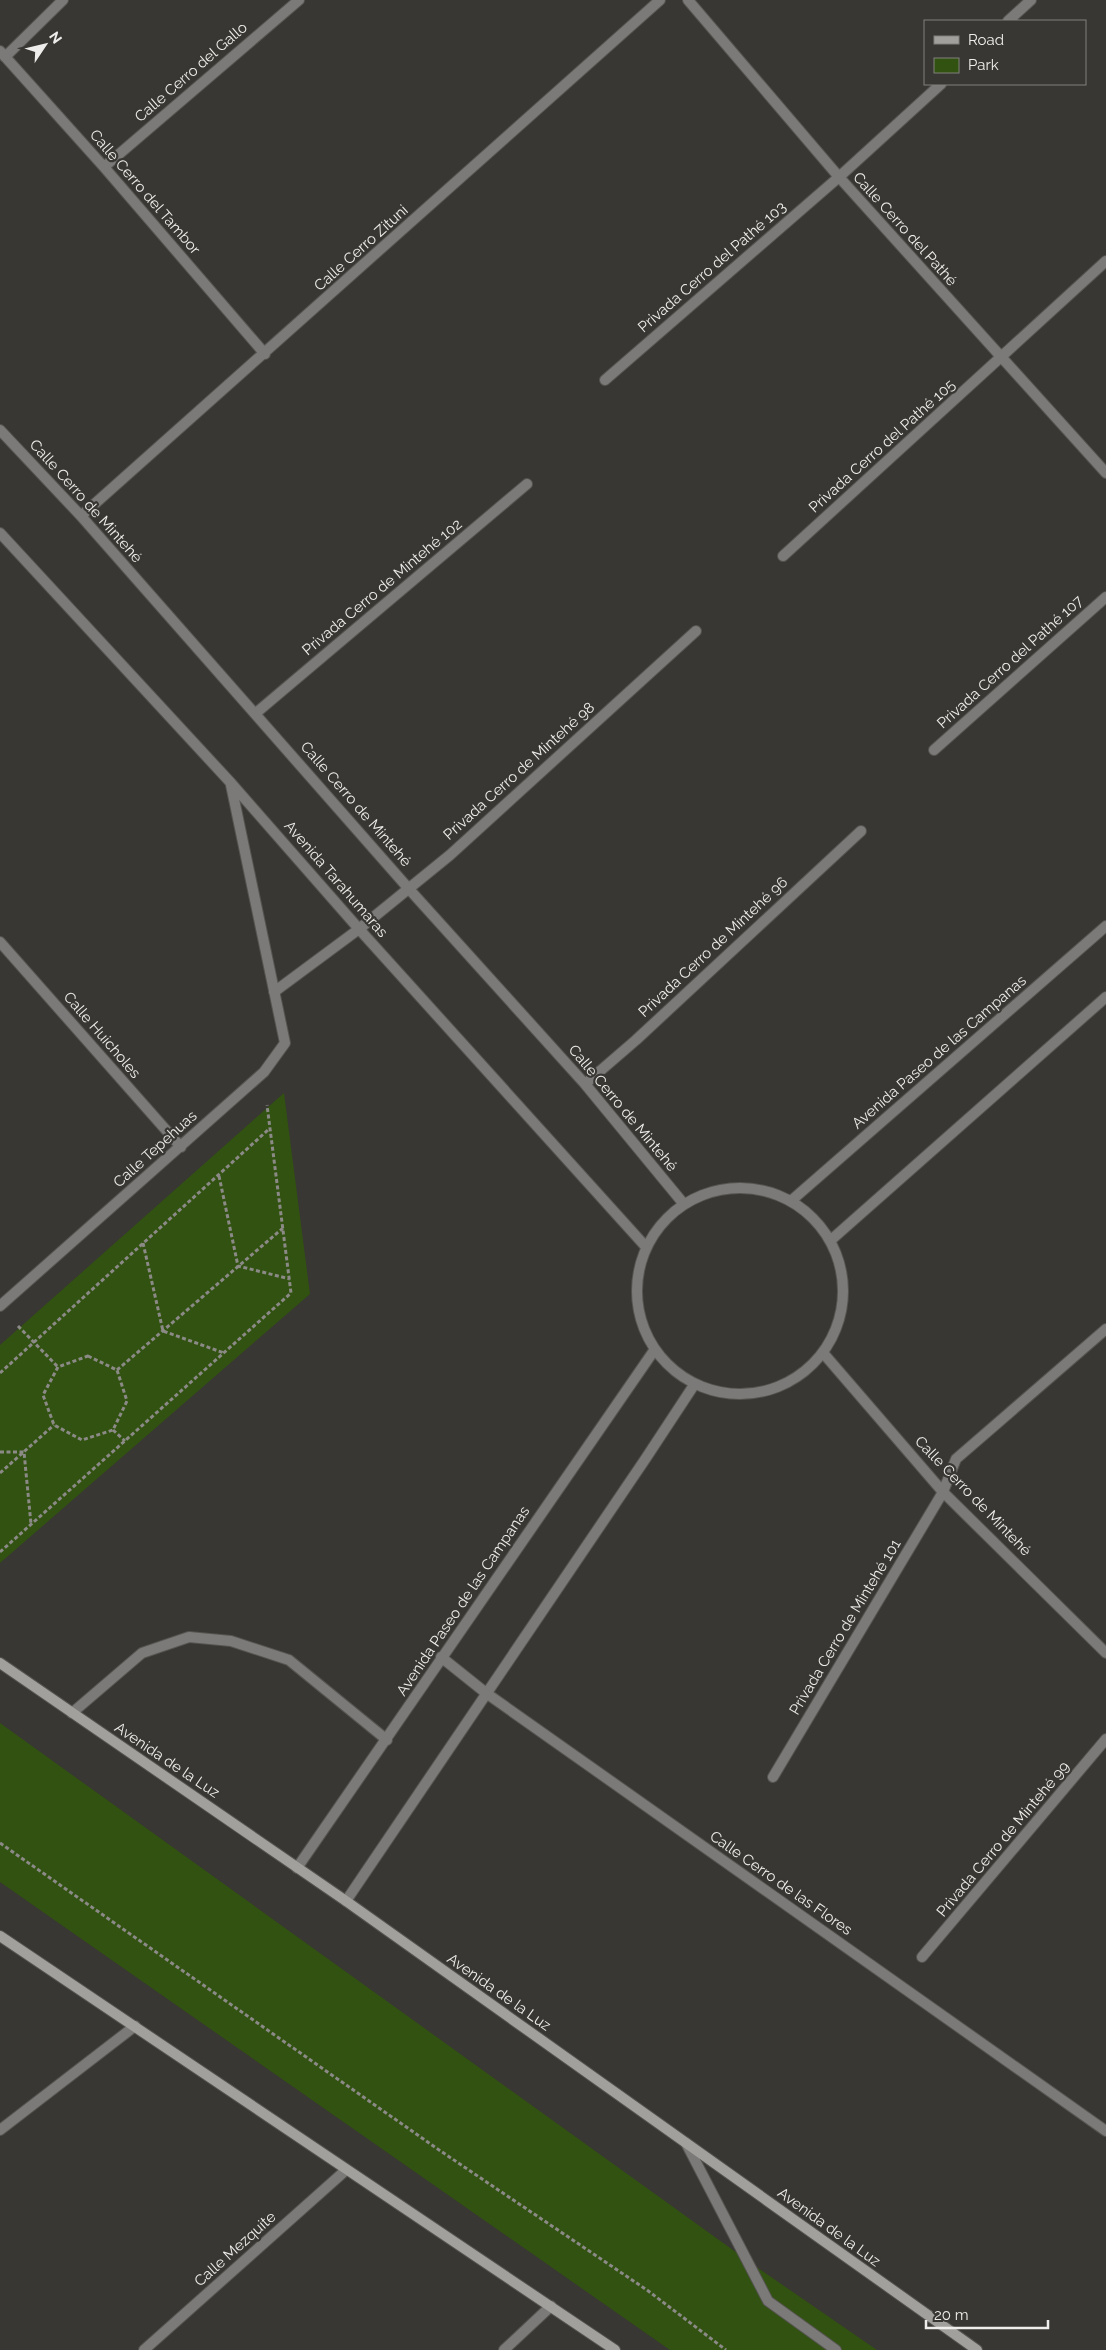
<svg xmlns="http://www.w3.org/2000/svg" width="1106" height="2350" font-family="Raleway,sans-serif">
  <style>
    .green { fill: #325211 }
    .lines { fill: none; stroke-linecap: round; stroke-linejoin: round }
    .lane-casing { stroke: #555450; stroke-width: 12 }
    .street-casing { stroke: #555450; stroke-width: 12 }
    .secondary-casing { stroke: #555450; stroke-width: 12 }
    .path { stroke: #8b8a87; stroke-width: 3; stroke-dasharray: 4 2.5; stroke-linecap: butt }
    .lane { stroke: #7c7a79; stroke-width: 10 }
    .street { stroke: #7c7a79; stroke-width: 10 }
    .secondary { stroke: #a2a09d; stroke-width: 10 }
    .labels { text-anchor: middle; stroke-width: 4.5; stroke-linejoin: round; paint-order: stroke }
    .street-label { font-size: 15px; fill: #eeedeb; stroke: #383733 }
  </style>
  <rect width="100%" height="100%" fill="#383733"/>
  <path class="green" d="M284,1093L310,1294L0,1563V1345Z
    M0,1723L758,2268L877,2350H670L0,1882Z"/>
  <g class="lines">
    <defs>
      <path id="lane" d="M72,1713L142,1653L189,1637L231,1641L289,1660L387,1740
        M686,2143L768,2301L836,2350"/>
      <path id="street" d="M688,0L839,177L1106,473
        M1008,21L1031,0
        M0,51L104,167L265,354
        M5,57L63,0
        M104,167L299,0
        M605,380L839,177L941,84
        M0,430L81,516L409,889L585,1084L683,1203
        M81,516L660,0
        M0,533L231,783L359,929L646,1247
        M783,556L1106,261
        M256,713L527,484
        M934,750L1106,597
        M0,942L181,1147
        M274,992L359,929L450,855L696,631
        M585,1084L636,1040L861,831
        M637 1291a103 103 0 1 1 206 0a103 103 0 1 1-206 0Z
        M792,1200L1106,926
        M831,1240L1106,997
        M0,1306L264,1072L285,1043L231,785
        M824,1354L943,1492L1106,1653
        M441,1657L486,1693L1106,2131
        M773,1777L943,1492L956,1459L1106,1329
        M297,1868L653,1352
        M346,1901L646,1458L694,1385
        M922,1957L1106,1739
        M0,2130L135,2026
        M144,2350L346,2170
        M504,2350L551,2306"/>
      <path id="secondary" d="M0,1663L346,1901L977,2350
        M0,1936L615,2350"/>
    </defs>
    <use href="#lane" class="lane-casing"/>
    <use href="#street" class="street-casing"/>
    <use href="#secondary" class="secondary-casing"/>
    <path class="path" d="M219,1176L238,1266L290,1279
      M143,1243L163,1331L224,1353
      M18,1326L58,1367
      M88,1356L117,1370L127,1401L113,1430L82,1440L54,1425L43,1395L58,1367Z
      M117,1370L283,1228
      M0,1373L269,1129
      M113,1430L125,1441
      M0,1452H24L31,1524
      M0,1473L54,1425
      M0,1552L291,1293L267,1105
      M0,1843L442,2152L647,2290L726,2350"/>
    <use href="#lane" class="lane"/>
    <use href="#street" class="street"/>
    <use href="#secondary" class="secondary"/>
  </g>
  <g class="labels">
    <g class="street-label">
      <text transform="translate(191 72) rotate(-41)" y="5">Calle Cerro del Gallo</text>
      <text transform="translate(145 192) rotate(49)" y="5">Calle Cerro del Tambor</text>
      <text transform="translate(905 229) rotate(48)" y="5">Calle Cerro del Pathé</text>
      <text transform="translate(361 248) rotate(-42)" y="5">Calle Cerro Zituni</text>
      <text transform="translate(712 267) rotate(-41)" y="5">Privada Cerro del Pathé 103</text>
      <text transform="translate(882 446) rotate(-42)" y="5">Privada Cerro del Pathé 105</text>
      <text transform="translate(86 501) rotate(48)" y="5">Calle Cerro de Mintehé</text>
      <text transform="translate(382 587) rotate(-40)" y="5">Privada Cerro de Mintehé 102</text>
      <text transform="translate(1010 662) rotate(-42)" y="5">Privada Cerro del Pathé 107</text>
      <text transform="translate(519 771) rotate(-42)" y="5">Privada Cerro de Mintehé 98</text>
      <text transform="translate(356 804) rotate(49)" y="5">Calle Cerro de Mintehé</text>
      <text transform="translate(336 879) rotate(49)" y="5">Avenida Tarahumaras</text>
      <text transform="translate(713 947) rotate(-43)" y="5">Privada Cerro de Mintehé 96</text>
      <text transform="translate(102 1035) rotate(49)" y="5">Calle Huicholes</text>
      <text transform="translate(939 1052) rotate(-41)" y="5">Avenida Paseo de las Campanas</text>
      <text transform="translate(623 1108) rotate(50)" y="5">Calle Cerro de Mintehé</text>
      <text transform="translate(155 1149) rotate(-42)" y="5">Calle Tepehuas</text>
      <text transform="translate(973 1496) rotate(46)" y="5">Calle Cerro de Mintehé</text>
      <text transform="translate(463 1601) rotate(-56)" y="5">Avenida Paseo de las Campanas</text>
      <text transform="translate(845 1627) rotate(-59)" y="5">Privada Cerro de Mintehé 101</text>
      <text transform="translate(167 1760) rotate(34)" y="5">Avenida de la Luz</text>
      <text transform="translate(1003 1839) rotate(-50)" y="5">Privada Cerro de Mintehé 99</text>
      <text transform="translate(781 1883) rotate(35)" y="5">Calle Cerro de las Flores</text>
      <text transform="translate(499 1992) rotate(35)" y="5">Avenida de la Luz</text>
      <text transform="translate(829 2227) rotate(36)" y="5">Avenida de la Luz</text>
      <text transform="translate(235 2249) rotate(-42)" y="5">Calle Mezquite</text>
    </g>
  </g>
  <rect x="924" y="20" width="162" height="65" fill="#383733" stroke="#81807d"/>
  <rect x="934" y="36" width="25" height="8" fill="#a2a09d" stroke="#81807d"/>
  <text x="968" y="45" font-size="15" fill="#eeedeb">Road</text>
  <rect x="934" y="58" width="25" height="15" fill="#325211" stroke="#81807d"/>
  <text x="968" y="70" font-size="15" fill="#eeedeb">Park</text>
  <g transform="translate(45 45) rotate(55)" stroke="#383733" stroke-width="4" paint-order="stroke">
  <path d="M0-4L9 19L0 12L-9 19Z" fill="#eeedeb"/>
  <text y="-8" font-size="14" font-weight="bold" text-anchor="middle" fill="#eeedeb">N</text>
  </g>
  <path d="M926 2320v8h122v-8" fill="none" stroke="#eeedeb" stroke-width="2.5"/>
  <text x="934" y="2320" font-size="15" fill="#eeedeb" stroke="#383733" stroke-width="4" paint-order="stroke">20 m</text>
</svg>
